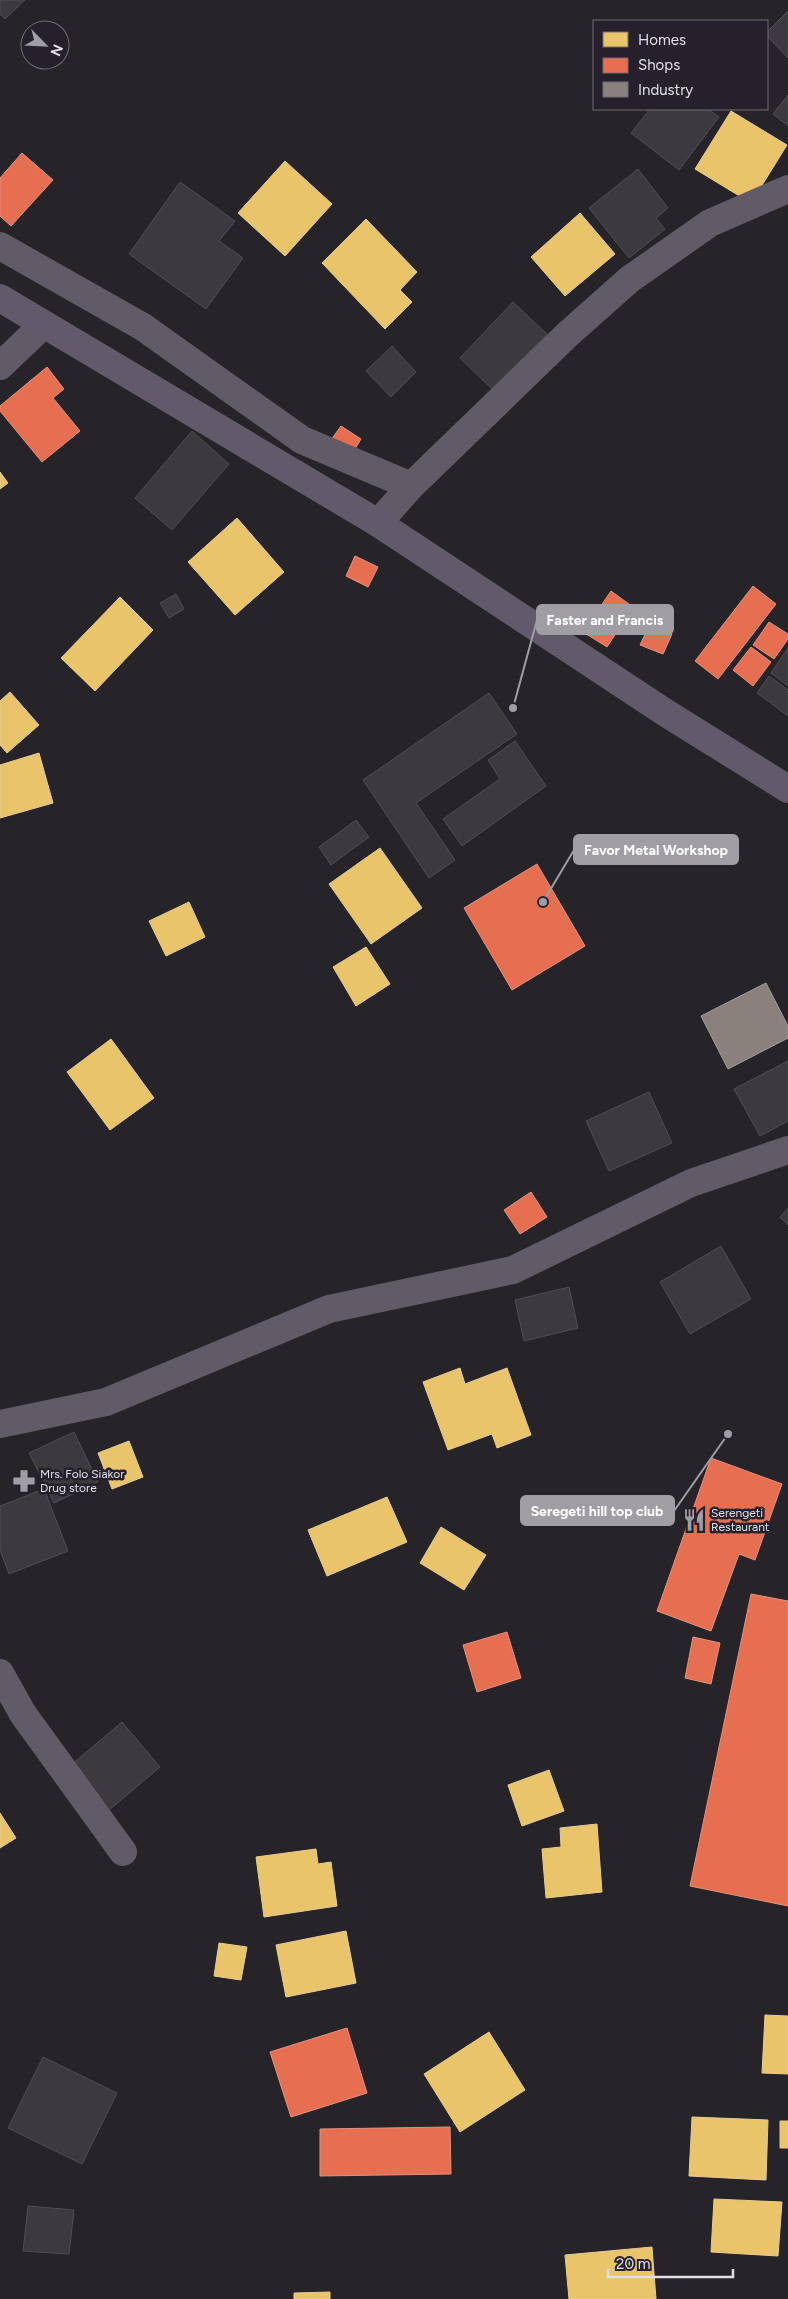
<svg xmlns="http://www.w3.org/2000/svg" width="788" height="2299" font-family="Figtree,sans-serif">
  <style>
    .homes { fill: #e9c46a; stroke: #e7cc90 }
    .shops { fill: #e76f51; stroke: #e6917e }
    .industry { fill: #8a817c; stroke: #a59d9c }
    .building { fill: #3c3a3f; stroke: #514e53 }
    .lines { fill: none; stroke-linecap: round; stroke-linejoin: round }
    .minor { stroke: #615a67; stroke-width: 28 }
    .major { stroke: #625a6a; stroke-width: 28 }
    .labels { text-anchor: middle; stroke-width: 5; stroke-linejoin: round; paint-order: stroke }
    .poi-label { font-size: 12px; fill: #e3dfe7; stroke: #26202c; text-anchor: start }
    .leader { fill: none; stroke: #a19da4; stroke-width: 2 }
    .callout-dot { fill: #a19da4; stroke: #26202c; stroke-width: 2 }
    .callout { fill: #a19da4; stroke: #a19da4; stroke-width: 2 }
    .callout-label { font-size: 14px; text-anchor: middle; font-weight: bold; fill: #fff }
  </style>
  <rect width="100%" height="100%" fill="#262329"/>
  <path class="homes" d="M731,111L787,145L751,203L695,169Z
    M285,161L332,204L285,256L238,213Z
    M580,213L615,254L565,296L531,257Z
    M366,219L417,272L400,290L412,302L385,329L322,263Z
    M0,472L8,483L0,489Z
    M237,518L284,572L235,615L188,562Z
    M120,597L153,630L95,691L61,658Z
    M10,692L39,725L7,753L0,745V701Z
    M39,753L53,803L0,818V765Z
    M380,848L422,908L371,944L329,884Z
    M189,902L205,937L166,956L149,921Z
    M366,947L390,984L356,1006L333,967Z
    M111,1039L154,1098L110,1130L67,1072Z
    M460,1368L465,1384L507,1368L531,1435L497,1448L492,1434L448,1450L423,1382Z
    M129,1441L143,1477L112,1489L98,1453Z
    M387,1497L407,1542L327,1576L308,1530Z
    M441,1527L486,1555L464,1590L420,1563Z
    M549,1770L564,1811L522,1826L508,1785Z
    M0,1813L16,1838L0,1848Z
    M597,1824L602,1892L546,1898L542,1849L561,1847L560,1828Z
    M316,1849L318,1864L331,1862L337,1906L264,1917L256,1857Z
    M346,1931L356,1983L286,1997L276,1945Z
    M219,1943L247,1947L241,1980L214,1976Z
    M765,2015L788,2016V2074L762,2073Z
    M489,2032L525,2090L460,2132L424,2074Z
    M692,2117L768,2120L766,2180L689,2176Z
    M780,2121H788V2148H780Z
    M714,2199L782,2202L778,2256L711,2252Z
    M652,2247L656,2299H569L565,2255Z
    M330,2292V2299H294V2293Z"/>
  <path class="shops" d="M22,153L53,180L11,226L0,216V178Z
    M47,367L64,389L53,398L80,431L42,462L0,411V406Z
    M341,426L361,439L352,454L331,440Z
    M355,556L378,567L368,587L346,576Z
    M753,586L776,604L718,679L695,661Z
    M611,591L633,607L607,647L583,632Z
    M769,622L788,634V639L774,659L753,645Z
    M650,624L672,634L663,654L640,645Z
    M751,647L771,662L753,686L733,670Z
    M537,864L585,946L512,990L464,908Z
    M531,1192L547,1217L520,1234L504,1210Z
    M711,1458L782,1484L755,1560L739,1554L711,1631L657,1611Z
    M751,1594L788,1601V1906L690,1886Z
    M507,1632L521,1678L477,1692L463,1645Z
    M693,1637L720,1643L711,1684L685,1678Z
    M347,2028L367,2093L291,2117L270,2052Z
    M450,2127L451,2174L320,2176V2129Z"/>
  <path class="industry" d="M766,983L788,1026V1038L728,1069L701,1016Z"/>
  <path class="building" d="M0,0H25L5,19L0,14Z
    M788,11V58L767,36V32Z
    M788,95V126L773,114Z
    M650,109H708L719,117L679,170L631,133Z
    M638,169L668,208L656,218L665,229L629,258L589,208Z
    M180,182L235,221L219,241L243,258L206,309L129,254Z
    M513,302L547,334L493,390L460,358Z
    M392,346L416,372L391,397L366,371Z
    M192,431L229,464L172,530L135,498Z
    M176,594L184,609L169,618L160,603Z
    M788,648V686L771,673Z
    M769,676L788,690V716L757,693Z
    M489,693L517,734L416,803L455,860L429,878L363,780Z
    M515,741L546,786L462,846L443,819L500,779L488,760Z
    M356,820L369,837L331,865L319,847Z
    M788,1061V1121L760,1136L734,1089Z
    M649,1092L672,1143L609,1171L586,1121Z
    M788,1208V1225L780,1217Z
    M721,1246L751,1299L690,1334L660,1282Z
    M569,1287L578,1328L524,1341L515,1300Z
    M74,1432L98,1482L54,1503L29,1453Z
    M44,1489L68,1551L9,1574L0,1550V1506Z
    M122,1722L160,1767L108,1811L70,1766Z
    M43,2057L117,2093L82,2164L8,2128Z
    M28,2206L74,2210L69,2254L23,2251Z"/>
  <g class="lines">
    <path class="minor" d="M0,246L143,327L302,440L411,486
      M0,366L43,325
      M378,523L411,486L568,334L630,279L710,223L788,189
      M0,1424L106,1402L329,1309L513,1270L691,1183L788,1150
      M0,1673L23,1714L123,1852"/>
    <path class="major" d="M0,298L378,523L666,713L788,789"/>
  </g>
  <defs>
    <symbol id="pharmacy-bare" viewBox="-9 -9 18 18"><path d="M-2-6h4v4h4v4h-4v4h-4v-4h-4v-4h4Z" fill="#a19da4" stroke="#26202c" stroke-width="2.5" paint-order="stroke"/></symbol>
    <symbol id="restaurant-bare" viewBox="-9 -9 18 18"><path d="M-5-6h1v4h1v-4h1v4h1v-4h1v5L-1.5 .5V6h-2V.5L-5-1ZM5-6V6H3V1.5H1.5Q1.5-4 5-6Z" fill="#a19da4" stroke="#26202c" stroke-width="2.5" paint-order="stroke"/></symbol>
  </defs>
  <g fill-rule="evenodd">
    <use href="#pharmacy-bare" x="8" y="1465" width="32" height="32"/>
    <use href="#restaurant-bare" x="678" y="1504" width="32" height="32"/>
  </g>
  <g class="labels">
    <g class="poi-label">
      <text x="40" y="1478">Mrs. Folo Siakor<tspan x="40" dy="14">Drug store</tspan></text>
      <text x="711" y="1517">Serengeti<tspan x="711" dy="14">Restaurant</tspan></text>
    </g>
  </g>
  <path class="leader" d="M513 708L537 620M543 902L574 850M728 1434L674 1511"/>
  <g class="callout-dot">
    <circle cx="513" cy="708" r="5"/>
    <circle cx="543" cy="902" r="5"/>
    <circle cx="728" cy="1434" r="5"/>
  </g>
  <g class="callout">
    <rect x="537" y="605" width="136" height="29" rx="5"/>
    <rect x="574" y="835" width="164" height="29" rx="5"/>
    <rect x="521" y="1496" width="153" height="29" rx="5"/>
  </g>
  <g class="callout-label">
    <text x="605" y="625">Faster and Francis</text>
    <text x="656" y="855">Favor Metal Workshop</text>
    <text x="597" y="1516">Seregeti hill top club</text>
  </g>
  <rect x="593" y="20" width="175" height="90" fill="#26202c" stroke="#726c77"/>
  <rect x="603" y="32" width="25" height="15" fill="#e9c46a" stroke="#726c77"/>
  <text x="638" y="45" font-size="15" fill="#e3dfe7">Homes</text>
  <rect x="603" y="58" width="25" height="15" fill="#e76f51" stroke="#726c77"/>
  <text x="638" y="70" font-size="15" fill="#e3dfe7">Shops</text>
  <rect x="603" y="82" width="25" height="15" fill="#8a817c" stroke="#726c77"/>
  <text x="638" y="95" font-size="15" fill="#e3dfe7">Industry</text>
  <g transform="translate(45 45) rotate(114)"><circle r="24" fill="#26202c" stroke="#726c77"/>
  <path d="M0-4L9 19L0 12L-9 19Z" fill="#a19da4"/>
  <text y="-8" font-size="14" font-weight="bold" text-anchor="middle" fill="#e3dfe7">N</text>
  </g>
  <path d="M608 2269v8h125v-8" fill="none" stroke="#e3dfe7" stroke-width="2.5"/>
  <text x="616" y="2269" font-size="15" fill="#e3dfe7" stroke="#26202c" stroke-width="4" paint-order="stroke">20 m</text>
</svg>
